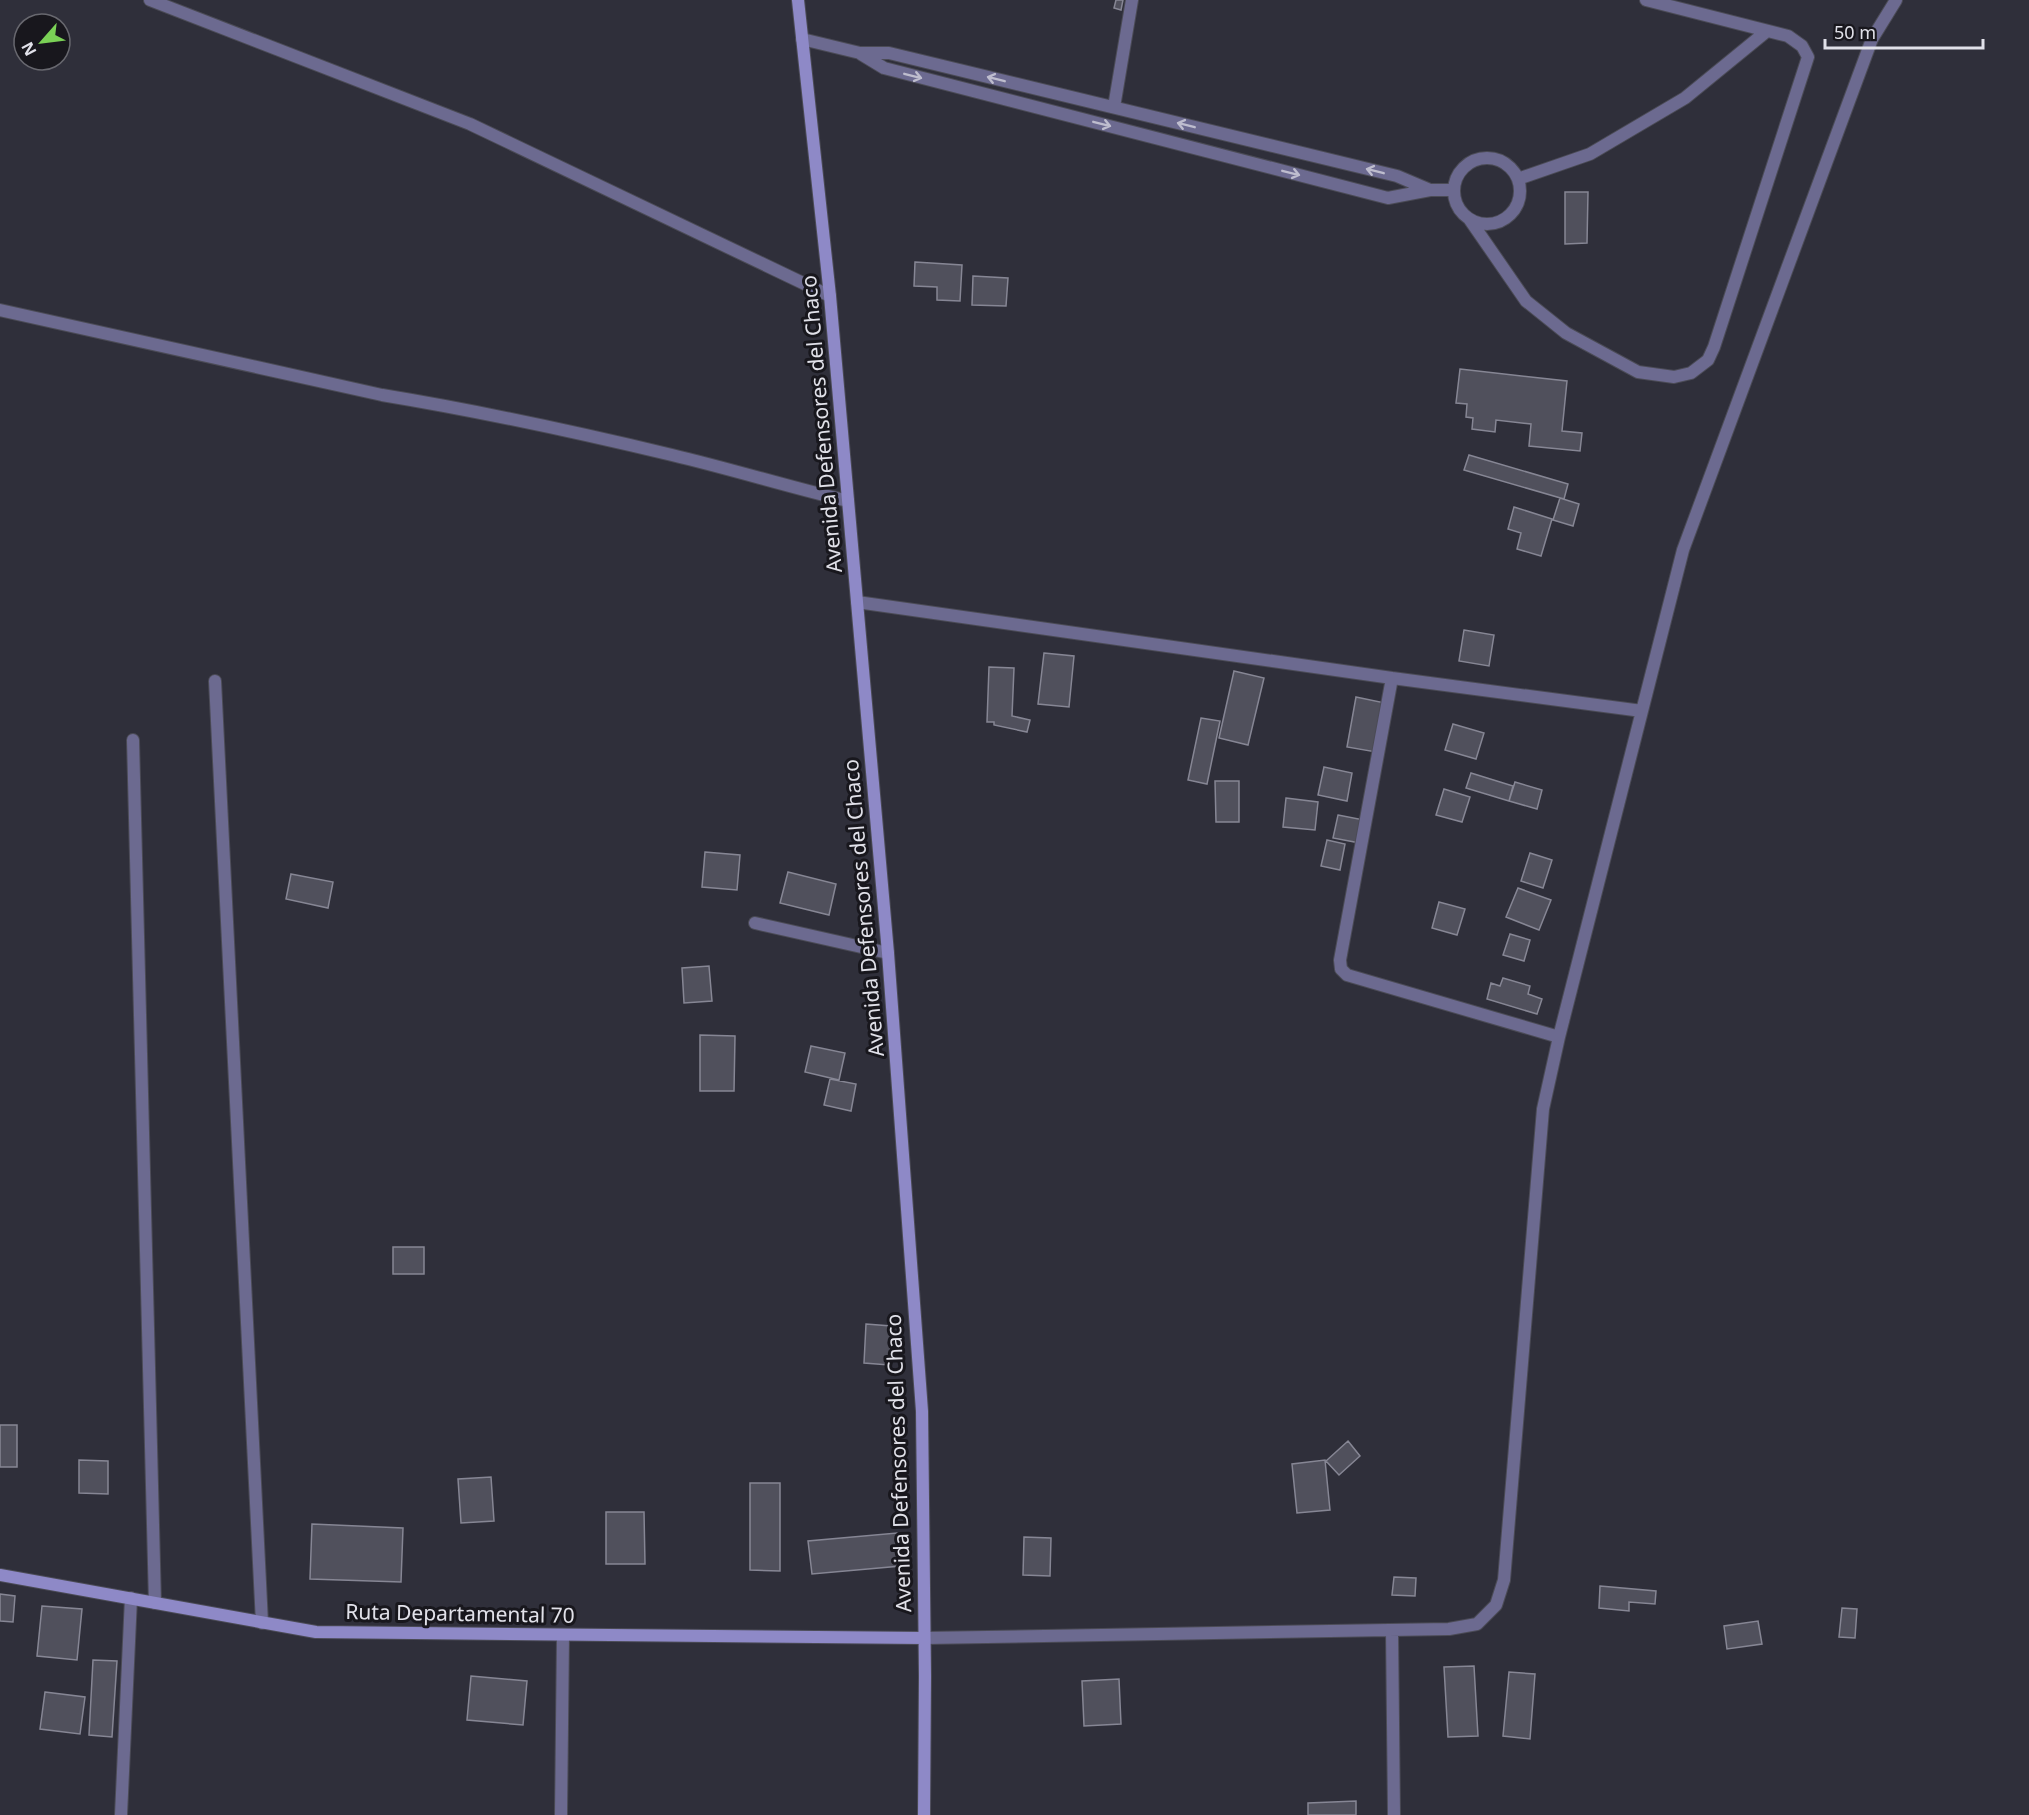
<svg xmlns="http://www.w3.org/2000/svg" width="2029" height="1815" font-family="'Noto Sans',sans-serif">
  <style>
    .building { fill: #50505c; stroke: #868694; stroke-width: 1.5 }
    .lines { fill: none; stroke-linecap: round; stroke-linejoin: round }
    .lane-casing { stroke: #4b4b56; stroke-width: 14 }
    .street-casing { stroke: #4b4b56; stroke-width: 14 }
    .secondary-casing { stroke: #4b4b56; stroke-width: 14 }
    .lane { stroke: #6c6a90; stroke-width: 12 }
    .street { stroke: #6c6a90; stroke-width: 12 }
    .secondary { stroke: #8e89c7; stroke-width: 12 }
    .oneway { stroke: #bebdce }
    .labels { text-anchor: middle; stroke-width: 6; stroke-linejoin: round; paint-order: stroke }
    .street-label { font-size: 21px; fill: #e1e1e9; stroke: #18171d }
  </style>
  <rect width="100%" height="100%" fill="#2f2f3a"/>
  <path class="building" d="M1116,0H1123L1121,10L1114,8Z
    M1565,192H1588L1587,243L1565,244Z
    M915,262L962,265L960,301L937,300V287L914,286Z
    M973,276L1008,278L1006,306L972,305Z
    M1460,369L1567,381L1562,431L1582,433L1580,451L1529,446L1531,424L1496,420L1495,432L1472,429L1473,418L1466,417L1467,404L1456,403Z
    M1469,455L1568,484L1564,499L1464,470Z
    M1560,498L1579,504L1573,526L1553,520Z
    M1514,507L1552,519L1541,556L1517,549L1521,533L1508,529Z
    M1464,630L1494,635L1489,666L1459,661Z
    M1044,653L1074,656L1069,707L1038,704Z
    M989,667L1014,668L1012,716L1030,720L1027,732L994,725V722H987Z
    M1234,671L1264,678L1248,745L1219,738Z
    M1356,697L1385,703L1376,752L1347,747Z
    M1201,718L1220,721L1207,784L1188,780Z
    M1453,724L1484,733L1476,759L1445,750Z
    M1324,767L1352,773L1347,801L1318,795Z
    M1471,773L1513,786L1509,801L1466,788Z
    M1215,781H1239V822H1216Z
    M1515,782L1542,790L1537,809L1509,801Z
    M1444,789L1470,797L1462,822L1436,815Z
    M1286,798L1318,802L1315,830L1283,827Z
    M1338,815L1364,820L1360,843L1333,838Z
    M1327,840L1345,844L1340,870L1321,866Z
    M705,852L740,855L737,890L702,887Z
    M1530,853L1552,860L1543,888L1521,881Z
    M788,872L836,884L829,915L780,903Z
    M291,874L333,882L328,908L286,899Z
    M1518,888L1551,900L1539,930L1506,917Z
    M1439,902L1465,909L1457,935L1432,928Z
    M1510,934L1530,940L1524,961L1503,955Z
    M709,966L712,1001L684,1003L682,968Z
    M1503,978L1530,986L1528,994L1542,999L1537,1014L1487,999L1491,983L1500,986Z
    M700,1035L735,1036L734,1091H700Z
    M811,1046L845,1053L839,1080L805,1072Z
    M830,1079L856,1084L851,1111L824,1105Z
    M393,1247H424V1274H393Z
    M866,1324L891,1326L889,1365L864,1363Z
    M0,1425H17V1467H0Z
    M1348,1441L1360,1456L1339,1475L1326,1461Z
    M79,1460L108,1461V1494L79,1493Z
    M1325,1460L1330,1510L1297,1513L1292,1464Z
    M491,1477L494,1521L461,1523L458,1479Z
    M750,1483H780V1571L750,1570Z
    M606,1512H644L645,1564H606Z
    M312,1524L403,1528L401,1582L310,1579Z
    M897,1533L901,1566L812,1574L808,1541Z
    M1024,1537L1051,1538L1050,1576L1023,1575Z
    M1394,1577L1416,1578L1415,1596L1392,1595Z
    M1600,1586L1656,1591L1655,1604L1629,1602V1611L1599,1608Z
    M0,1594L15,1596L13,1622L0,1621Z
    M42,1606L82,1609L77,1660L37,1656Z
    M1842,1608L1857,1609L1855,1638L1839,1637Z
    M1758,1621L1762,1644L1727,1649L1724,1626Z
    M93,1660L117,1661L112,1737L89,1735Z
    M1474,1666L1478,1736L1448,1737L1444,1667Z
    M1509,1672L1535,1674L1530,1739L1503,1736Z
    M471,1676L527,1681L523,1725L467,1720Z
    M1119,1679L1121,1724L1084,1726L1082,1681Z
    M45,1692L85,1697L80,1734L40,1729Z
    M1356,1801V1815H1308V1803Z"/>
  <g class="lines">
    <defs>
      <path id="lane" d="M802,39L860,53H889L1397,176L1430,190
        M861,54L884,68L1388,198L1430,190H1453
        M1114,107L1132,0
        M1454 191a33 33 0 1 1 66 0a33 33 0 1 1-66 0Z
        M1518,179L1590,154L1685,98L1767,31
        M1470,220L1526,301L1566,333L1638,372L1674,377L1691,373L1708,360L1714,347L1808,57L1802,46L1788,36L1646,0
        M0,310L382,395C479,411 576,432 672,455C731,469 789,487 848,501
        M215,681L262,1623
        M755,923L888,953"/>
      <path id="street" d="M150,0L470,124L830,296
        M857,602L1392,678L1340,960L1341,969L1347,975L1559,1037
        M1392,678L1642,711
        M133,740L155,1603
        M1392,1630L1394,1815
        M924,1638L1449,1629L1477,1624L1496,1605L1504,1580L1543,1109L1559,1037L1683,550L1872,39L1896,0
        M121,1815L131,1598
        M561,1815L563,1635"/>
      <path id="secondary" d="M798,0L830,296L888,953L922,1411L925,1676L924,1815
        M0,1575L316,1632L924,1638"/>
    </defs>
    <use href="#lane" class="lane-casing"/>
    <use href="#street" class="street-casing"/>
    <use href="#secondary" class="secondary-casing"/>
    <use href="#lane" class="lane"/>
    <use href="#street" class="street"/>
    <use href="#secondary" class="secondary"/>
  </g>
  <defs><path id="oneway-shaft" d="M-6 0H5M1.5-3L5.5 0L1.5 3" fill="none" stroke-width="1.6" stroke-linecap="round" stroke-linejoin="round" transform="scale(1.5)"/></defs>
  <g class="oneway">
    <use href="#oneway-shaft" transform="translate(913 76) rotate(14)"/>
    <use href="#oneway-shaft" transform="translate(996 79) rotate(-166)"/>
    <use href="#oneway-shaft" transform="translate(1102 124) rotate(14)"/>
    <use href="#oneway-shaft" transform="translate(1186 125) rotate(-166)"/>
    <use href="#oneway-shaft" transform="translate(1375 171) rotate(-166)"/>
    <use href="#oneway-shaft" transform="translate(1291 173) rotate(14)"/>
  </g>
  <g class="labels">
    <g class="street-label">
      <text transform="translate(822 424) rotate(-95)" y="7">Avenida Defensores del Chaco</text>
      <text transform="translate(864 908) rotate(-95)" y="7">Avenida Defensores del Chaco</text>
      <text transform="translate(899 1463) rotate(-92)" y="7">Avenida Defensores del Chaco</text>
      <text transform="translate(460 1614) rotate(1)" y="7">Ruta Departamental 70</text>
    </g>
  </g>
  <g transform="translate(42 42) rotate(242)"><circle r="28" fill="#18171d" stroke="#68686f" stroke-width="1.5"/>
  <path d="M0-4.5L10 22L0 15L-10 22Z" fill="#7ad156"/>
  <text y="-9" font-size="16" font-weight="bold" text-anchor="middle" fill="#e1e1e9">N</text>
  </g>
  <path d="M1825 39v9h158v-9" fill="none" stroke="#e1e1e9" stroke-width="3"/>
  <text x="1834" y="39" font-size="18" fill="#e1e1e9" stroke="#18171d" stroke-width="4.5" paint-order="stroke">50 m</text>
</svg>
